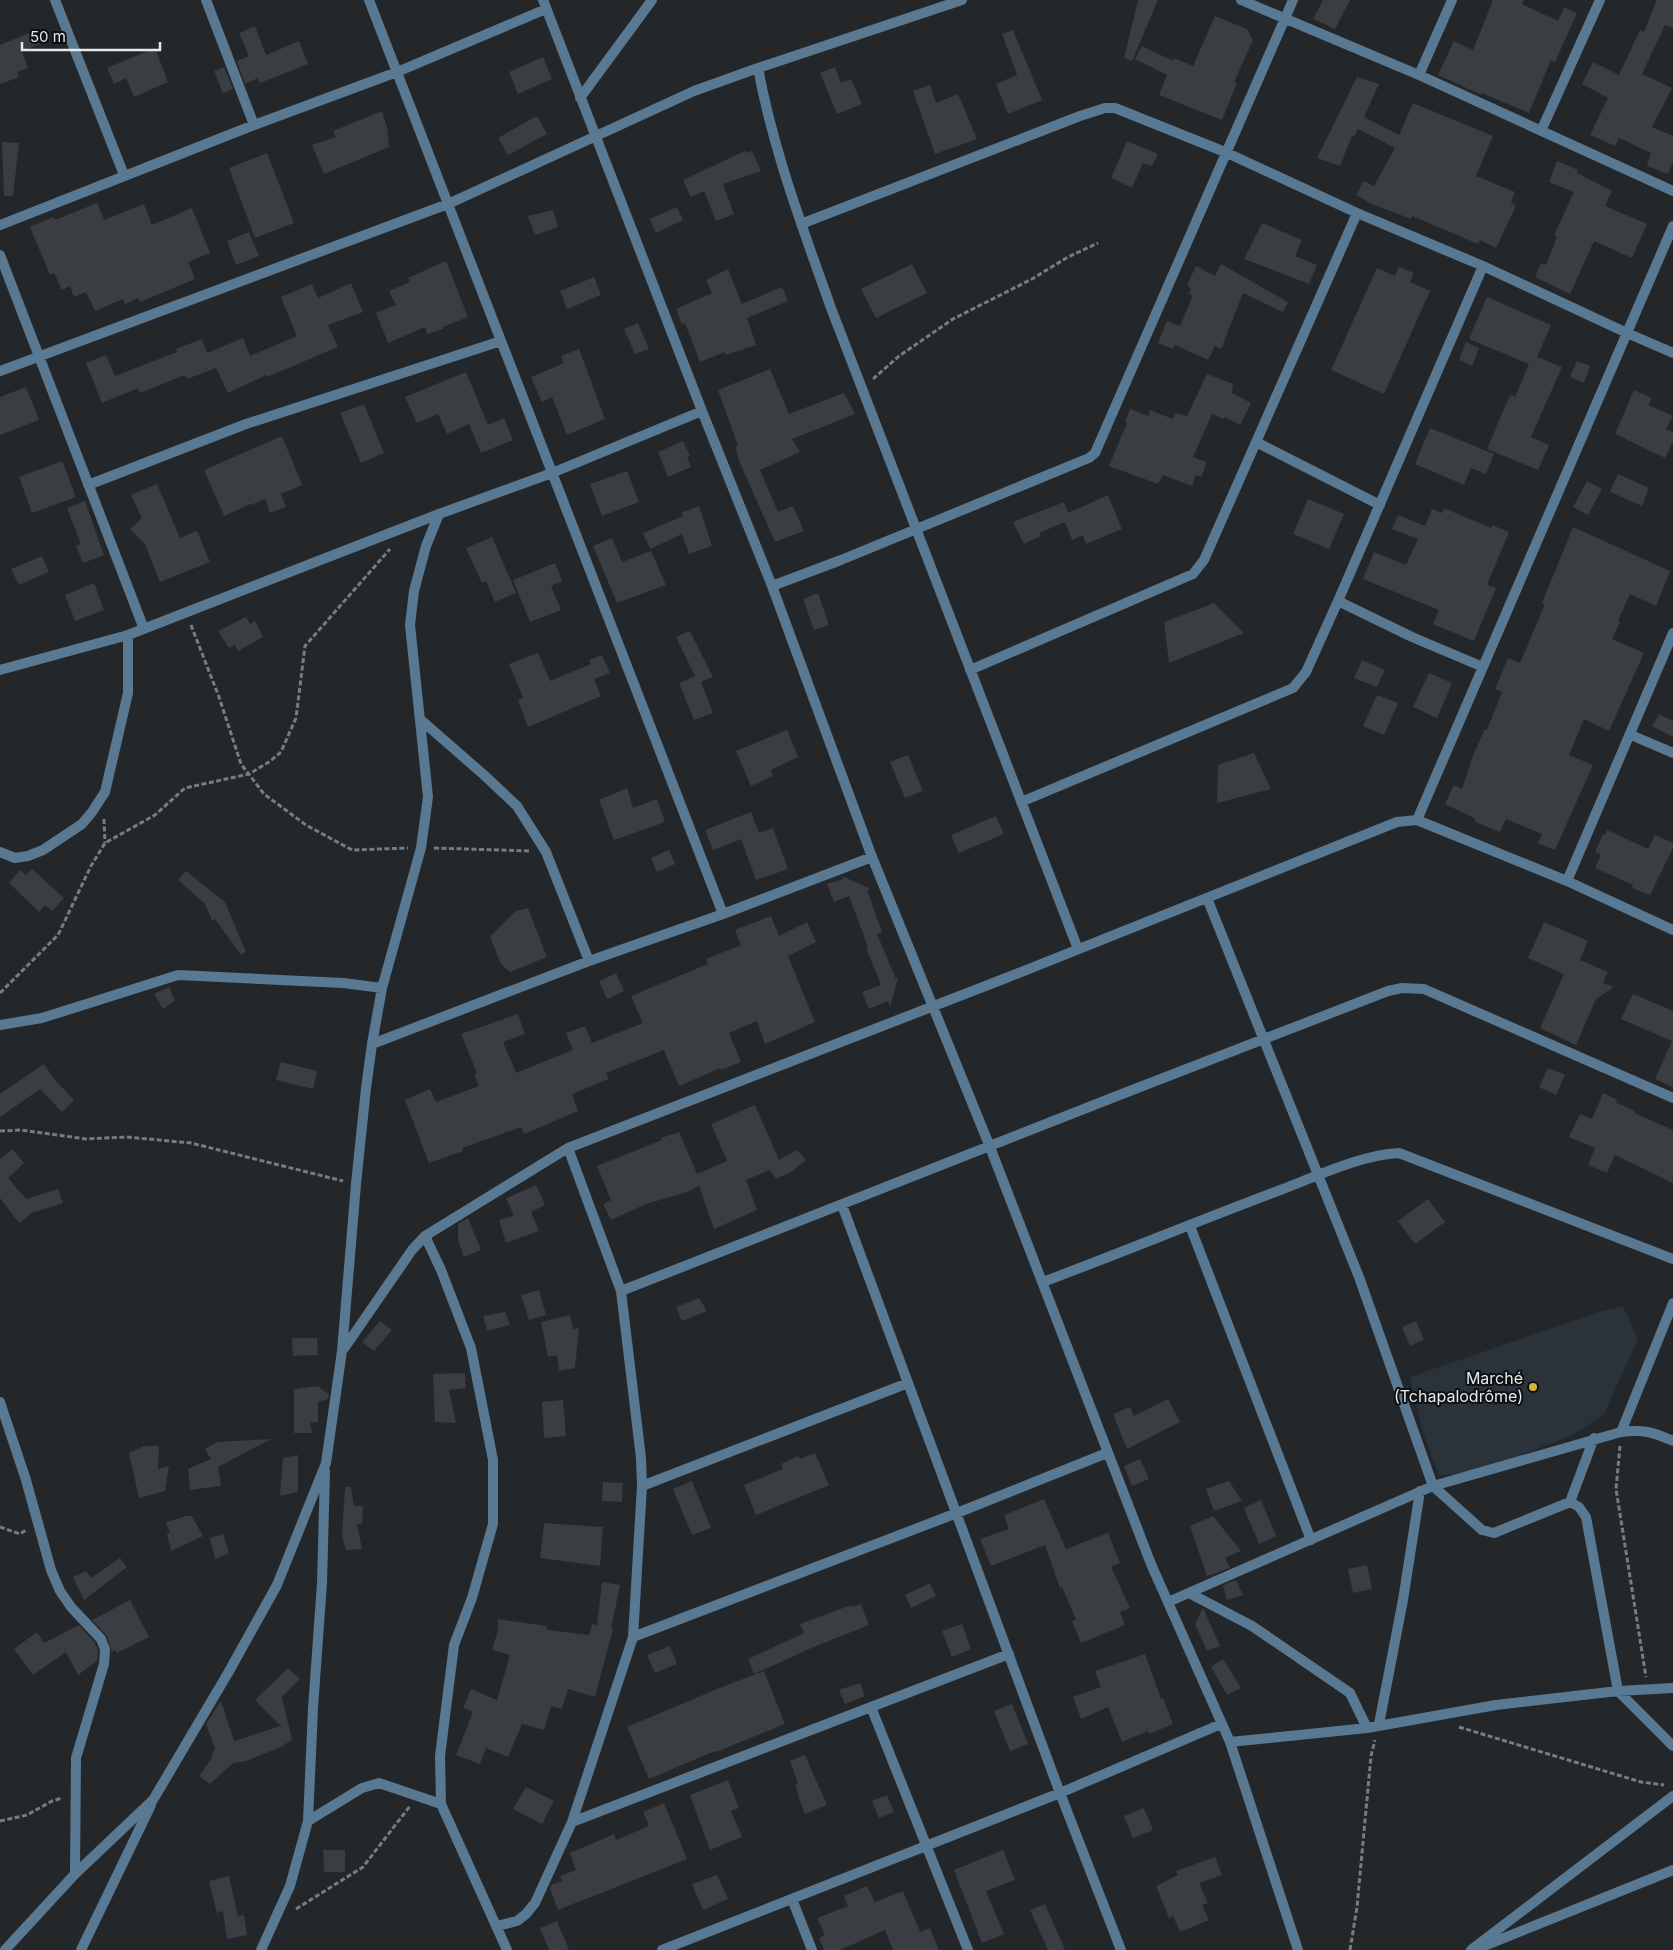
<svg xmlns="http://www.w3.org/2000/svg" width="1673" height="1950" font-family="Inter,sans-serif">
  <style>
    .built { fill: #2a323a }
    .building { fill: #3a3d41 }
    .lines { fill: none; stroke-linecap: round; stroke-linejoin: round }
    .path { stroke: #797c7e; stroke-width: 3; stroke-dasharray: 5 2.5; stroke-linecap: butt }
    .minor { stroke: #597892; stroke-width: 10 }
    .poi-dot { fill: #d6b534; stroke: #0e1011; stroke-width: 2 }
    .labels { text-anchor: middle; stroke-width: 4; stroke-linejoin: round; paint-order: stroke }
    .poi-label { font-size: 16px; fill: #e6e9eb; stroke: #0e1011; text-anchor: end }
  </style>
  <rect width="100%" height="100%" fill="#24272a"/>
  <path class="built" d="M1623,1306L1638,1339L1604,1414L1573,1435L1468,1475H1439L1423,1433L1410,1377L1602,1311Z"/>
  <path class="building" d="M1138,0H1158L1132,61L1124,58Z
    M1323,0H1350L1335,29L1313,19Z
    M1493,0H1524L1522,4L1558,21L1564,7L1577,13L1555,62L1551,60L1529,113L1482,93V95L1438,75L1454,41L1473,50Z
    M1657,0H1673V28L1665,25L1642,74L1672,88L1652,127L1673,136V162L1668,174L1647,166L1651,153L1619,138L1615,146L1590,135L1608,98L1582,84L1593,62L1619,75L1640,30L1644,32Z
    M1215,16L1247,29L1253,40L1234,82L1237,83L1222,120L1159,95L1167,75L1135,59L1142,46L1173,61L1174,58L1193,66Z
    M255,26L266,55L299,41L308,64L260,83L258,78L245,84L237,61L249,56L239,33Z
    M1013,30L1042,100L1008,114L996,84L1017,75L1002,34Z
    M34,31L40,44L22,51L28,68L17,72L19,77L0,84V45Z
    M155,48L168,82L134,97L126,78L114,84L107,68Z
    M543,57L552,79L518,94L509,72Z
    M224,67L233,89L223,93L214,71Z
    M835,67L841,83L851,79L862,104L837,114L820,73Z
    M1357,77L1379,84L1364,117L1399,135L1413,103L1493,136L1476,176L1515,192L1511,203L1516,206L1496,248L1480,240L1478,244L1412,216L1411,219L1372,204L1356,195L1364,181L1374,186L1395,148L1358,129L1354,137L1352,136L1340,166L1317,158Z
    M930,85L936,103L958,94L977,139L935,154L913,91Z
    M382,111L387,127L389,147L324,174L312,145L336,137L333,131Z
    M537,116L547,134L508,155L498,138Z
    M1127,141L1158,154L1152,166L1143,163L1132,188L1111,178Z
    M2,142L19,143L13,196H4Z
    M745,151V153L752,151L761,171L723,184L734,214L716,221L704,191L691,197L683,180Z
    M267,153L294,223L255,238L229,168Z
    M1557,161L1578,170L1577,173L1612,191L1605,206L1647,224L1632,258L1594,241L1570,294L1535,277L1541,263L1546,265L1557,237L1554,235L1574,192L1549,182Z
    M97,203L104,220L144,204L152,225L192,208L210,253L188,262L195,279L140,302L138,298L125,304L123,299L95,311L86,292L74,297L70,286L62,290L54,273L50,275L30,227L53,217L55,220Z
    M677,207L683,220L656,233L650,219Z
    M553,210L558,227L535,235L528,216Z
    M1262,223L1302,240L1295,256L1317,265L1309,284L1244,259Z
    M249,232L259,256L236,265L227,241Z
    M446,261L468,317L443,327V329L427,334L425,327L388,343L376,313L396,305L389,291L410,282L408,278Z
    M912,264L927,293L876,318L861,289Z
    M1221,264L1288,302L1283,312L1243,293L1221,349L1215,346L1208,360L1175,345L1173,349L1158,343L1167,321L1180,326L1193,295L1189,294L1191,288L1187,285L1196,266L1215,276Z
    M1399,267L1414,273L1410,282L1430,291L1384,394L1331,370L1377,268L1395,276Z
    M728,269L742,304L782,287L788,301L747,318L756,345L726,355L725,352L700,362L685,323L682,324L676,309L712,293L706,280Z
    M594,277L601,295L567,309L560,291Z
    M351,283L363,312L328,325L338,347L267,377L266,375L228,393L216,368L187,379L185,375L140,393L138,388L102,403L86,363L106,355L115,376L177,352L176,349L202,339L207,353L243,338L250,356L297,336L281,297L312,284L318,298Z
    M1487,297L1551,325L1537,357L1562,367L1531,437L1549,445L1538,470L1487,449L1510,395L1515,397L1529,364L1469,339Z
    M638,323L649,349L635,354L624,329Z
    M1466,342L1479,348L1472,366L1459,360Z
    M579,349L605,419L567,435L552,397L542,402L531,377L564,363L561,356Z
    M1577,361L1590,366L1584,383L1570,377Z
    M770,369L789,414L844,393L855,414L792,439L800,452L760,470L778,512L793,506L804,531L775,542L740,463L735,447L738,446L718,390Z
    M466,372L488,425L504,418L513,440L481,453L469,424L447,434L438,414L417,423L405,397Z
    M1207,374L1233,384L1232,393L1251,403L1240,425L1225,417L1224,419L1212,414L1193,457L1207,462L1201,477L1196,475L1192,486L1163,475L1158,484L1109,466L1127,423L1125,422L1130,409L1148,416L1150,410L1173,419L1175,413L1187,416Z
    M26,387L39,420L0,435V397Z
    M1634,390L1652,398L1648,405L1673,416L1666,429L1673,432V441L1665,458L1615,434Z
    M364,404L384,453L361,463L340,413Z
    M1430,428L1494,454L1486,474L1471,468L1464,485L1415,464Z
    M282,436L302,485L281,494L286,507L270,513L265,499L251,505L250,504L224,516L204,470Z
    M683,441L690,456L687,457L691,467L668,477L658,452Z
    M62,461L76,497L32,513L19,477Z
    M627,471L639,502L602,516L590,484Z
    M1618,474L1649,488L1642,506L1610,492Z
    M1587,481L1602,489L1588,515L1573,507Z
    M157,484L180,538L197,531L210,562L160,582L145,544L130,529L142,518L131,495Z
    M1108,495L1122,529L1086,544L1083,535L1072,540L1065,522L1039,533L1041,536L1024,544L1013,522L1064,502L1068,513Z
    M1308,499L1344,514L1329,549L1293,534Z
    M85,501L104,555L83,563L76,546L81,544L67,508Z
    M699,506L712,546L689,554L682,534L650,549L643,533L683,516L681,513Z
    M1444,508L1491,528L1492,525L1509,532L1487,585L1496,588L1474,641L1433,624L1439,610L1363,579L1374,552L1406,565L1418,539L1392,529L1398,515L1425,526L1432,509L1442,513Z
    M1573,527L1670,571L1656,606L1630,594L1618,621L1620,622L1612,639L1644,653L1609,731L1584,719L1569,755L1593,765L1555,850L1538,843L1542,834L1506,819L1500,832L1475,822L1476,819L1445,804L1454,785L1462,789L1474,753L1485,729L1487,730L1502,692L1495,689L1508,658L1520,663L1545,604L1542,603Z
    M492,537L516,593L495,602L486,581L482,583L466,548Z
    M612,538L622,562L651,551L666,585L617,603L593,546Z
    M42,556L49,572L19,585L11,569Z
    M555,563L562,581L551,586L561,610L530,622L513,580Z
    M94,583L104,610L75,621L65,595Z
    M818,593L829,625L814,630L803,599Z
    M1214,603L1244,633L1169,663L1164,622Z
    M246,617L250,624L255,621L263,637L238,651L235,645L229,648L218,631Z
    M690,631L713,677L701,682L713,713L694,720L679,683L695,676L676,637Z
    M538,653L550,681L591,664L589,660L602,655L610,673L594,679L601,696L528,727L518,700L523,698L509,664Z
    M1362,660L1385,670L1377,687L1354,678Z
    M1429,673L1452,683L1437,718L1413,707Z
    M1377,695L1398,703L1384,735L1363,726Z
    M1659,714L1673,721V737L1652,726Z
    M787,730L798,757L771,770L773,776L751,786L736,751Z
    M1254,753L1271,789L1217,803L1218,765Z
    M908,755L923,791L905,798L890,762Z
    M627,788L633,808L657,799L665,822L614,840L599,800Z
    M751,812L759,833L773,828L788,869L756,880L741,839L713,850L705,830Z
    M996,816L1004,834L959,853L951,835Z
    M1607,830L1648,849L1655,835L1673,843V848L1650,895L1632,888L1633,885L1595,868L1601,855L1595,852L1603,834L1605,835Z
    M669,850L675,864L657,872L651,858Z
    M32,869L64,898L52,911L45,905L39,912L9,883L20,870L26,875Z
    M186,871L225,902L246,952L241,955L215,919L212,921L205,904L178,880Z
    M842,876L871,889L867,890L882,932L877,934L896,979L898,978L890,1007L888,1001L869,1009L862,992L881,985L866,948L868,947L849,896L834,902L827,884L843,879Z
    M528,908L547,957L510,972L501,964L490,937L516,911Z
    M771,916L779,936L807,922L816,942L788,956L815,1022L765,1044L757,1021L729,1033L741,1062L721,1070L720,1068L679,1086L664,1050L606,1073L609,1079L572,1094L578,1111L524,1134L521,1127L462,1148L463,1151L429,1163L405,1100L430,1089L436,1102L479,1086L474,1075L477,1073L461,1034L518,1014L525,1034L503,1042L516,1073L573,1050L566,1033L585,1026L592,1043L643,1023L631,996L708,964L706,959L741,945L735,930Z
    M1544,922L1588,941L1580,960L1608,972L1603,983L1614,987L1596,999L1576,1045L1540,1028L1564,974L1528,958Z
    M616,973L624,991L607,999L599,981Z
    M169,987L175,1001L163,1009L154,994Z
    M1633,994L1673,1011V1087L1655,1079L1672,1041L1621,1019Z
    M281,1062L317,1071L313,1089L276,1080Z
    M44,1064L55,1080L74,1100L62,1112L40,1089L0,1117V1094Z
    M1548,1068L1565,1075L1556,1095L1539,1087Z
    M1603,1093L1617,1100L1615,1102L1635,1111L1634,1113L1673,1130V1183L1615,1155L1607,1173L1588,1165L1595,1148L1569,1137L1580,1114L1592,1119Z
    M755,1105L779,1160L797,1150L806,1160L791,1172L776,1179L770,1170L746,1180L757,1210L714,1229L699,1186L687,1192L646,1204L611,1220L603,1204L611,1200L597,1166L662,1140L661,1138L679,1132L697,1174L727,1161L711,1124Z
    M12,1149L24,1163L8,1178L26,1199L58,1189L63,1203L32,1213L19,1223L0,1198V1159Z
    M536,1185L545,1205L531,1212L539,1231L506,1243L499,1220L514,1216L506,1198Z
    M1428,1199L1445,1222L1415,1244L1398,1221Z
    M468,1218L481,1250L464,1257L458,1240V1224Z
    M539,1290L546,1315L529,1320L521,1295Z
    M699,1298L707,1311L682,1321L676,1307Z
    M505,1312L510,1325L487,1331L483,1316Z
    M570,1315L573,1329L579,1328L575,1368L559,1371L557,1355L548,1357L541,1322Z
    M380,1321L392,1330L374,1351L362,1342Z
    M1416,1321L1424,1340L1410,1346L1402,1327Z
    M292,1338H317L318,1355L293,1356Z
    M465,1373L466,1388L449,1390L456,1423L435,1422L433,1374Z
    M318,1386L329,1395L328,1399L318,1402V1422L310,1423L312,1433H294V1389Z
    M1168,1399L1180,1422L1127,1449L1113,1414L1130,1407L1134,1416Z
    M563,1400L566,1436L544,1438L542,1402Z
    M271,1439L218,1467L221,1486L190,1490L188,1469L211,1459L205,1449L217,1442Z
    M144,1446H159L158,1469L169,1466L165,1491L139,1498L129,1453Z
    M815,1453L829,1485L756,1515L744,1485L783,1469L781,1464L798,1456L800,1459Z
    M298,1455V1492L280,1496L283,1458Z
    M1140,1459L1149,1479L1132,1486L1124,1466Z
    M692,1481L711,1528L692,1535L673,1489Z
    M1229,1481L1242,1501L1214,1511L1206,1489Z
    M603,1482L623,1483L622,1502L602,1501Z
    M345,1487H351L354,1506H363L362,1524H357L362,1549L346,1550L342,1536Z
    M1044,1499L1066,1549L1108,1533L1120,1563L1111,1567L1130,1608L1120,1612L1125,1625L1081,1643L1072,1621L1076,1620L1062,1587L1060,1588L1045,1545L991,1566L980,1539L1009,1529L1004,1515Z
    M1261,1500L1276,1536L1259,1544L1244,1508Z
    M187,1516H192L203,1536L171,1551L167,1533H170L166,1522Z
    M1213,1516L1241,1551L1225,1558L1230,1568L1207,1576L1190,1526Z
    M544,1523L603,1527L600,1566L540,1558Z
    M223,1534L229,1553L215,1559L210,1538Z
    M120,1558L127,1567L84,1600L73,1577L86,1571L91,1578Z
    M1367,1565L1372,1589L1353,1593L1348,1569Z
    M1236,1580L1243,1595L1227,1600L1223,1585Z
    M602,1582L620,1585L611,1629H613L595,1697L568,1689L562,1709L551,1706L544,1730L522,1724L508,1757L486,1748L480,1764L456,1755L473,1712L463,1708L471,1689L497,1700L510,1655L492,1650L498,1630V1619L547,1626V1630L589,1635L592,1624L597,1625Z
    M930,1583L936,1596L911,1608L905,1595Z
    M130,1600L149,1637L117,1653L115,1650L112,1652L107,1636L92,1620Z
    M861,1604L869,1625L816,1646L754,1674L748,1659L804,1633L800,1624L851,1605L852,1607Z
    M1203,1608L1220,1646L1207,1651L1195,1624Z
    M962,1624L971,1649L952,1657L942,1631Z
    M79,1625L95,1643L98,1650L97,1661L78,1675L66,1652L33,1675L14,1649L37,1632L44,1643Z
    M670,1646L677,1664L655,1673L647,1655Z
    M1145,1654L1161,1699L1163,1698L1173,1724L1149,1734L1148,1731L1122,1742L1108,1707L1081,1719L1073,1697L1101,1687L1095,1671Z
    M1223,1659L1241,1688L1227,1695L1211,1667Z
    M288,1668L300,1679L282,1697L292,1740L281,1747L246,1761L233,1763L210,1784L199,1776L212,1758L211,1757L215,1749L206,1724L221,1701L234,1741L281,1726L255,1700Z
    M764,1671L785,1724L716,1752L715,1751L649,1779L627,1727L722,1687Z
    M860,1683L865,1696L845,1704L839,1690Z
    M1012,1704L1028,1744L1010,1751L994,1711Z
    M805,1755L827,1805L805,1814L798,1796H799L795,1784L798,1783L790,1761Z
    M728,1780L739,1808L731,1811L742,1837L710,1850L690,1795Z
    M526,1787L554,1801L542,1824L513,1809Z
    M887,1795L894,1812L879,1818L872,1801Z
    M664,1803L687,1859L558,1910L550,1888L551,1885L562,1881L560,1876L576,1870L570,1853L614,1834L616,1840L649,1826L643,1812Z
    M1144,1808L1153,1830L1133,1838L1124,1816Z
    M323,1850H345V1872H324Z
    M1003,1850L1015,1880L986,1891L1004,1934L982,1943L954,1870Z
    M1215,1857L1222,1875L1199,1883L1208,1903L1202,1905L1209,1920L1180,1932L1173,1916L1169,1918L1156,1886L1178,1875L1176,1871Z
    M717,1875L728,1899L703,1910L692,1884Z
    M229,1876L238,1916L244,1915L247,1935L227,1939L223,1911L217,1913L209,1881Z
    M867,1886L875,1902L903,1891L920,1932L930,1928L939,1950H893L885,1930L840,1950H824L819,1938L825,1935L817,1918L848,1906L844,1896Z
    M1045,1904L1065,1950H1048L1030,1910Z
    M557,1921L569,1950H549L540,1928Z"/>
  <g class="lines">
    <path class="path" d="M873,379L899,356L953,319L1032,279L1068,257L1098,243
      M191,625L219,697L241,764L264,794L306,825L352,850L408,848
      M104,819L105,843
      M434,848L530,851
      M0,993L58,935L91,866L105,843L155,815L185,788L249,774L269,762L281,752L296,718L305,646L390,549
      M0,1131L21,1130L86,1139L127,1137L191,1143L343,1181
      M1620,1446L1616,1489L1646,1677
      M0,1527L20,1534L26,1530
      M1459,1727L1641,1782L1664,1785
      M0,1821L27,1815L52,1801L62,1798
      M296,1909L363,1867L410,1806
      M1350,1950L1357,1907L1371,1756L1375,1740"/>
    <path class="minor" d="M55,0L124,175
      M206,0L254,125
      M369,0L723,914
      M543,0L702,411L772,586L872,857L990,1147L1151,1564L1230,1742L1298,1950
      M1241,0L1419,75L1673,191
      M758,68C773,150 803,229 831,308L1078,949
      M1419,75L1452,0
      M580,98L652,0
      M1541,131L1600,0
      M801,224L1080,116L1105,108H1115L1225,152L1357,213L1483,266L1627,333L1673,353
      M0,225L254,125L397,72L546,9
      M0,255L144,629
      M0,371L448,204L694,91L758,68L962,0
      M1256,442L1380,505
      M88,485L246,424L501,341
      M772,586L841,560L1089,458L1095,453L1293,0
      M1338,601L1412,637L1483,667
      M0,670L128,635L439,514L552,473L702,411
      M970,670L1193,574L1204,560L1357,213
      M421,720L484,775L517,806L546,852L589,961
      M1631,735L1673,753
      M1021,802L1293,688L1306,672L1338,601L1483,266
      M1417,820L1673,226
      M0,852L15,858L28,856L43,850L82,824L92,812L105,792L128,693V635
      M1567,881L1673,633
      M1207,898L1359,1277L1433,1486L1482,1530L1494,1533L1570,1502L1579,1507L1586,1517L1618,1691L1673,1746
      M0,1025L42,1018L178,975L343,983L382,988
      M372,1044L589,961L723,914L872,857
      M842,1205L1060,1793L1121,1950
      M1190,1226L1311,1540
      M425,1236L441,1270L471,1348L493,1460V1524L472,1598L454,1645L440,1756L441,1804L507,1950
      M1043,1282C1123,1252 1203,1219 1283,1189C1319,1175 1361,1155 1399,1153L1673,1259
      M621,1291L1122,1094L1388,991L1402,988L1424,989L1673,1098
      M343,1350L412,1250L425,1236L568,1148L1006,978L1397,822L1417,820L1567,881L1673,930
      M0,1402L26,1480L51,1570L60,1591L71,1607L101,1639L105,1649L104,1664L76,1758L75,1874
      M1621,1432L1673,1303
      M642,1486L908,1383
      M1570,1502L1594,1438
      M1189,1593L1252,1626L1350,1693L1367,1728
      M1168,1602L1433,1486L1621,1432C1643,1429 1653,1432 1673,1441
      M633,1637L957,1513L1107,1453
      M871,1707L968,1950
      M1379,1724L1403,1600L1420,1491
      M1230,1742L1367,1728L1496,1705L1618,1691L1673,1688
      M308,1821L362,1788L379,1783L441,1804
      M572,1822L1009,1654
      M792,1899L812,1950
      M497,1926L517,1921L526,1914L535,1903L572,1822L633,1637L642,1486L641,1458L621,1291L568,1148
      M1479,1948L1673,1870
      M5,1950L75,1874L153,1800L228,1673L277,1585L326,1463L342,1351L356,1184L366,1088L372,1044L382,988L421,848L428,797L410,625L414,591L426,546L439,514
      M81,1950L151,1805
      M261,1950L290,1886L308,1821L313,1708L322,1583L325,1471
      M662,1950L1060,1793L1221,1724
      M1471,1950L1673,1796"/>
  </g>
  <circle class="poi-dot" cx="1533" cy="1387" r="5"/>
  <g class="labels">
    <g class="poi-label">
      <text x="1523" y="1384">Marché<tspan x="1523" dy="18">(Tchapalodrôme)</tspan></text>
    </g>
  </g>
  <path d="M22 42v8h138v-8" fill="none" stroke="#e6e9eb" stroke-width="2.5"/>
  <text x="30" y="42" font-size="15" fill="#e6e9eb" stroke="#0e1011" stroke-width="4" paint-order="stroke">50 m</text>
</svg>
